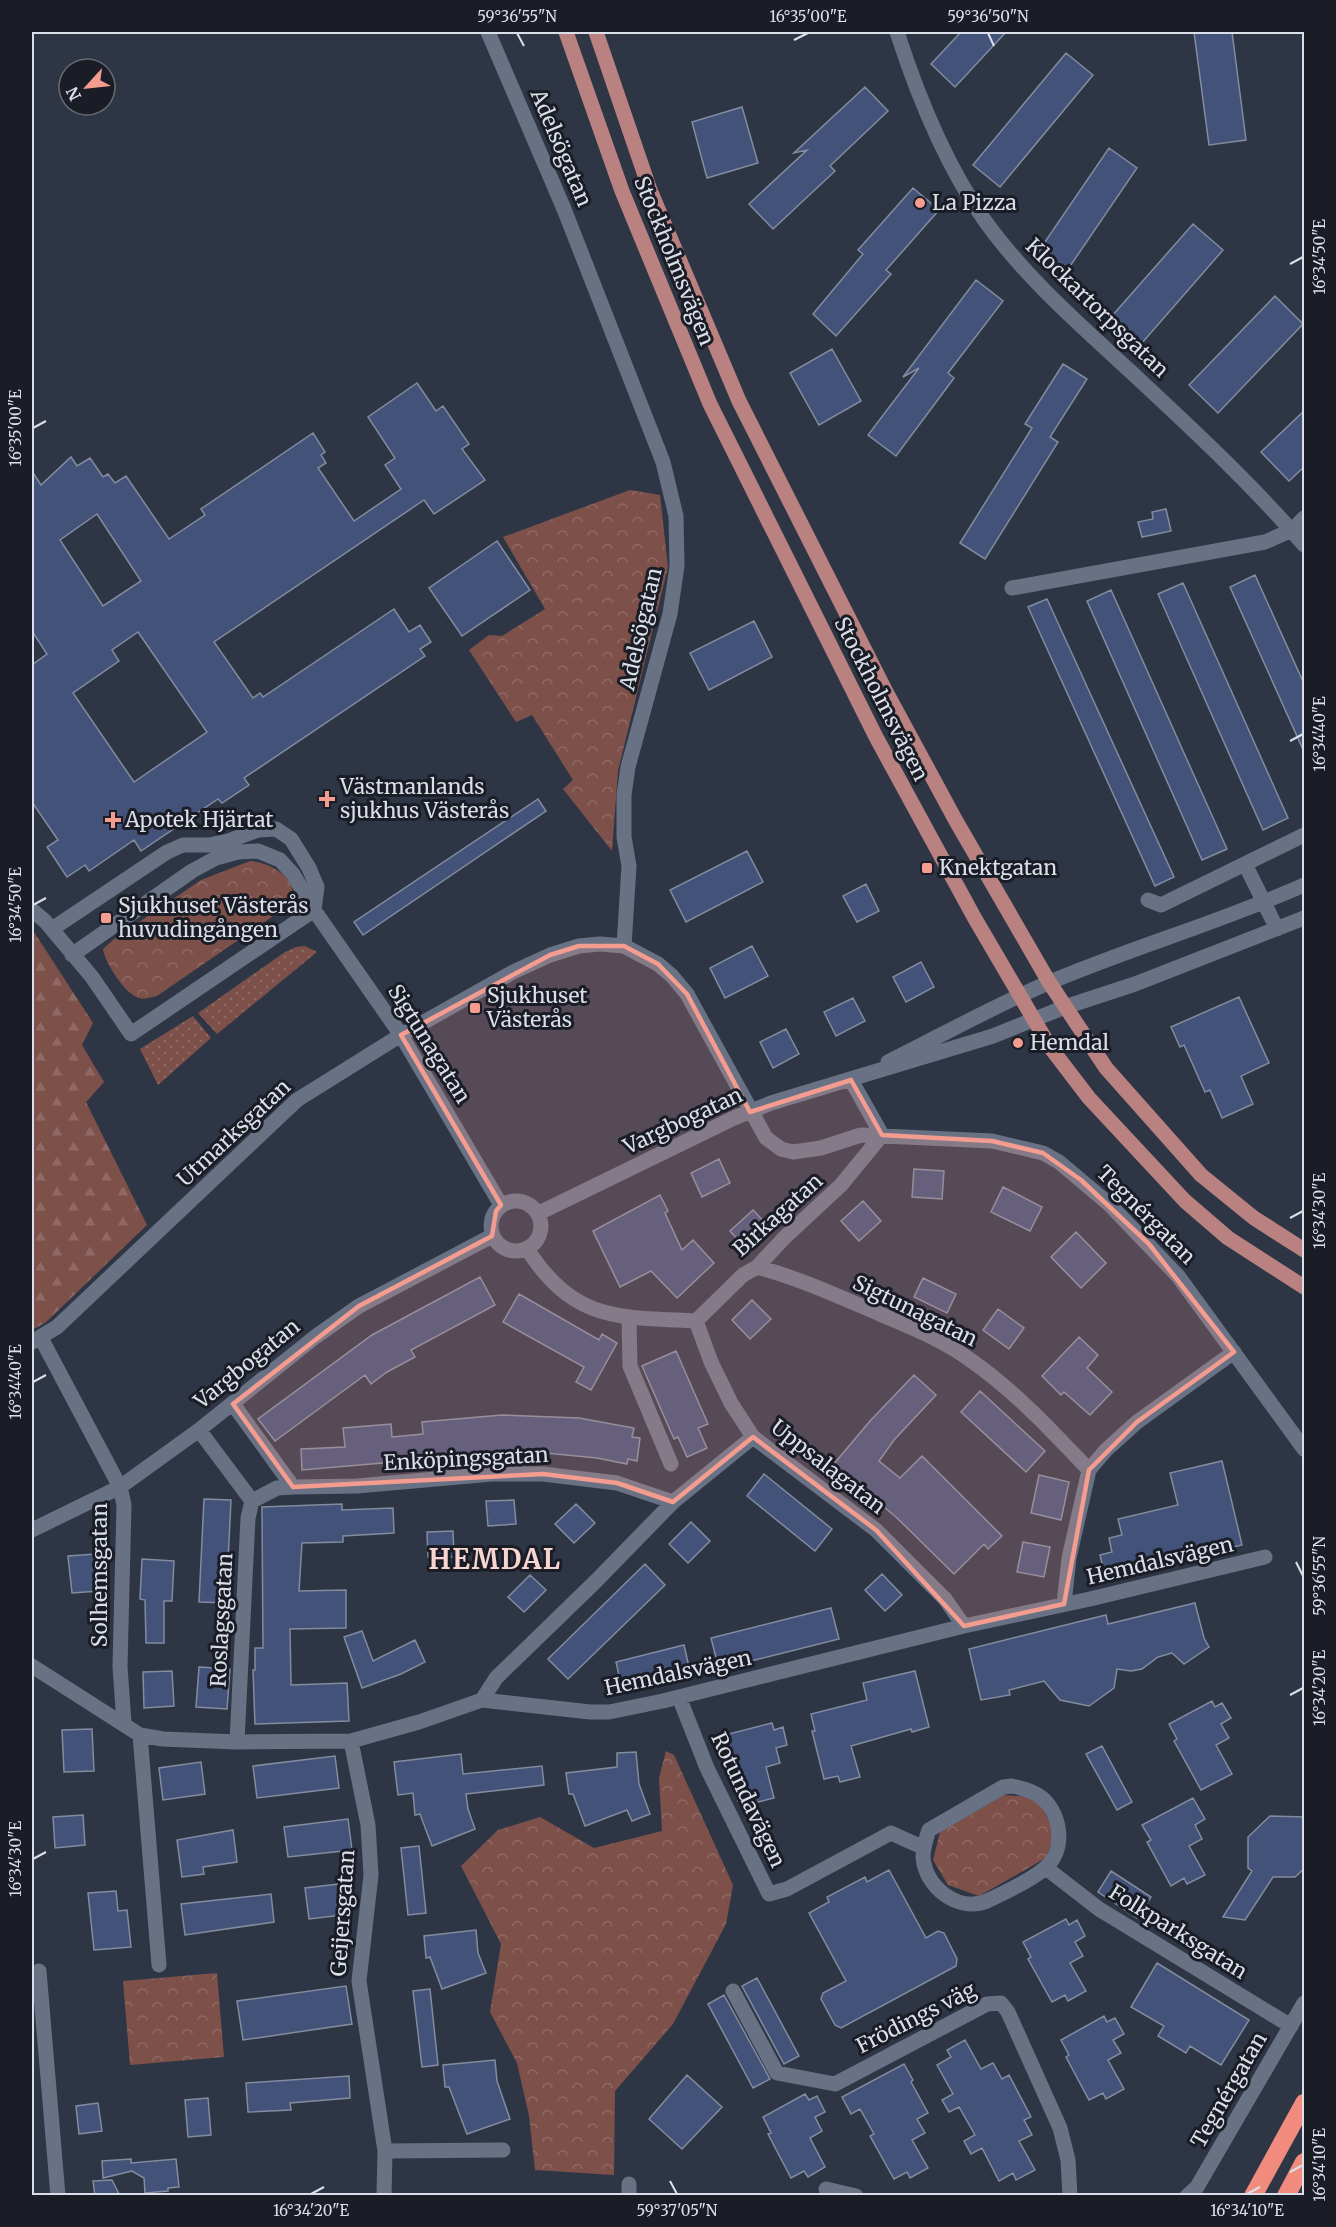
<svg xmlns="http://www.w3.org/2000/svg" width="1336" height="2227" font-family="Merriweather,serif">
  <style>
    .grass { fill: url(#grass-dots) }
    .forest { fill: url(#forest-firs) }
    .park { fill: url(#park-crowns) }
    .building { fill: #435278; stroke: #838b9f; stroke-width: 1.5; fill-rule: evenodd }
    .lines { fill: none; stroke-linecap: round; stroke-linejoin: round }
    .minor { stroke: #697285; stroke-width: 15 }
    .major { stroke: #ba8181; stroke-width: 15 }
    .highway { stroke: #f08b7e; stroke-width: 18 }
    .marked { fill: #f59c90; fill-opacity: 0.2; stroke: #f59c90; stroke-width: 4.5; stroke-linejoin: round }
    .ticks { fill: none; stroke: #dbdfea; stroke-width: 2 }
    .poi-dot { fill: #f59c90; stroke: #1a1d25; stroke-width: 2 }
    .labels { text-anchor: middle; stroke-width: 6; stroke-linejoin: round; paint-order: stroke }
    .street-label { font-size: 21px; fill: #dbdfea; stroke: #1a1d25 }
    .poi-label { font-size: 21px; fill: #dbdfea; stroke: #1a1d25; text-anchor: start }
    .district-label { font-size: 27px; font-weight: bold; letter-spacing: 1.5px; fill: #f8d5d0; stroke: #1a1d25 }
    .neatline { fill: none; stroke: #dbdfea; stroke-width: 2 }
    .ticks-label { font-size: 15px; text-anchor: middle; fill: #dbdfea }
  </style>
  <defs>
    <pattern id="grass-dots" width="8" height="8" patternUnits="userSpaceOnUse" patternTransform="scale(1.5)"><rect width="8" height="8" fill="#7d514a"/><path d="M2 2h.1M6 6h.1" fill="none" stroke="#8f6a64" stroke-width="1.8" stroke-linecap="round"/></pattern>
    <pattern id="forest-firs" width="22" height="20" patternUnits="userSpaceOnUse" patternTransform="scale(1.5)"><rect width="22" height="20" fill="#7d514a"/><path d="M5 1l3.5 6h-7zM16 11l3.5 6h-7z" fill="#8f6a64"/></pattern>
    <pattern id="park-crowns" width="20" height="18" patternUnits="userSpaceOnUse" patternTransform="scale(1.5)"><rect width="20" height="18" fill="#7d514a"/><path d="M2 6a3 3 0 1 1 6 0M12 15a3 3 0 1 1 6 0" fill="none" stroke="#8f6a64"/></pattern>
  </defs>
  <rect width="100%" height="100%" fill="#2e3646"/>
  <path class="grass" d="M305,946L317,952L217,1034L198,1013L285,952L296,947Z
    M193,1016L211,1038L158,1085L140,1049Z"/>
  <path class="forest" d="M32,929L93,1023L82,1045L104,1082L86,1102L147,1225L45,1323L32,1330Z"/>
  <path class="park" d="M630,490L660,495L668,567L618,771L612,851L563,789L573,780L532,715L516,722L469,650L489,635L502,636L545,609L503,537Z
    M250,861C271,862 304,881 289,905L157,996C151,997 145,1000 139,998C125,994 105,963 103,949L114,939L201,880Z
    M666,1751L674,1755L733,1885L726,1924L673,2024L615,2091L614,2175L535,2170L529,2116L517,2063L490,2012L501,1944L461,1866L498,1830L540,1817L594,1848L662,1831L659,1778Z
    M1004,1795L1036,1797L1055,1832L1046,1858L979,1896L948,1885L933,1860L940,1832Z
    M217,1973L224,2057L130,2065L123,1981Z"/>
  <path class="building" d="M961,32H1006L955,87L931,64Z
    M1194,32H1232L1246,140L1209,145Z
    M1066,53L1093,75L1000,187L973,165Z
    M865,87L888,111L830,166L835,171L773,229L749,204L807,150L794,153Z
    M742,107L758,163L707,178L692,122Z
    M1109,148L1137,168L1064,275L1036,255Z
    M913,188L939,210L886,270L891,274L836,336L813,314L863,254L858,250Z
    M1193,224L1223,250L1142,343L1112,316Z
    M976,280L1003,301L948,373L954,378L896,456L868,435L919,368L903,377Z
    M1275,296L1303,324L1218,413L1189,385Z
    M832,349L861,401L819,425L790,373Z
    M1063,364L1087,379L1050,437L1058,442L985,559L960,543L1032,428L1025,424Z
    M417,383L436,411L443,406L469,444L462,449L485,480L434,514L424,500L214,642L253,698L260,693L263,697L394,609L409,632L420,625L431,642L420,649L425,656L244,778L249,785L222,803L218,799L141,851L134,840L89,871L85,865L67,877L47,847L58,840L32,802V665L47,654L32,631V471L41,485L71,457L77,466L90,458L103,477L108,474L115,483L126,476L169,539L205,515L201,509L313,433L325,452L321,455L326,463L318,468L354,521L401,489L385,465L395,458L368,417ZM97,514L141,581L103,606L60,540ZM138,632L207,732L134,782L73,693L119,661L112,650Z
    M1305,410V466L1289,481L1261,452Z
    M1166,509L1171,531L1142,537L1138,522L1153,519L1152,512Z
    M497,541L530,590L462,636L429,588Z
    M1255,575L1305,686V754L1230,587Z
    M1183,583L1288,818L1263,830L1158,594Z
    M1111,590L1227,849L1202,860L1087,601Z
    M1047,599L1174,877L1155,886L1028,607Z
    M754,621L772,657L709,690L690,653Z
    M538,799L546,811L363,935L354,922Z
    M747,851L763,882L686,922L670,890Z
    M866,884L879,911L857,922L843,896Z
    M752,946L768,976L725,998L710,968Z
    M921,962L934,987L906,1002L893,977Z
    M1239,997L1269,1063L1241,1076L1253,1104L1222,1118L1210,1090L1205,1092L1184,1045L1180,1047L1171,1027Z
    M853,998L865,1021L836,1036L824,1012Z
    M786,1029L799,1054L773,1068L760,1042Z
    M719,1159L730,1183L702,1197L691,1173Z
    M914,1169L944,1171L942,1199L912,1197Z
    M1003,1187L1042,1207L1030,1231L991,1212Z
    M660,1195L668,1211L665,1213L682,1250L693,1240L714,1263L677,1298L651,1271L620,1287L593,1231Z
    M863,1201L881,1221L859,1241L841,1221Z
    M753,1210L769,1227L745,1248L730,1231Z
    M1076,1232L1106,1263L1081,1288L1051,1257Z
    M480,1277L495,1305L411,1350L415,1357L387,1372L371,1384L365,1375L275,1441L258,1419L372,1335Z
    M923,1278L956,1294L947,1313L914,1297Z
    M519,1294L599,1340L602,1334L617,1343L591,1390L576,1382L584,1367L503,1322Z
    M752,1300L771,1319L750,1339L732,1320Z
    M998,1309L1024,1328L1009,1349L983,1330Z
    M1079,1337L1098,1355L1087,1368L1112,1392L1090,1415L1064,1392L1061,1395L1042,1376Z
    M676,1351L708,1424L698,1428L707,1448L687,1457L678,1437L674,1439L642,1366Z
    M914,1375L936,1395L894,1440L879,1461L900,1478L922,1456L1002,1536L988,1549L984,1544L954,1574L896,1517L833,1465L870,1421Z
    M980,1391L1045,1451L1026,1472L961,1412Z
    M502,1415L579,1418L634,1428L632,1437L640,1438L637,1461L628,1459L627,1464L597,1458L535,1452V1453L473,1454V1456L425,1459V1456L394,1458V1462L302,1470L301,1449L345,1447L343,1428L391,1424L392,1437L423,1434L422,1422Z
    M1222,1461L1242,1545L1117,1574L1116,1569L1104,1572L1100,1555L1112,1552L1109,1538L1122,1535L1118,1519L1178,1505L1170,1473Z
    M764,1474L832,1529L815,1551L747,1496Z
    M1039,1475L1069,1482L1061,1520L1031,1513Z
    M204,1499L231,1500L228,1562H234L231,1603L199,1602Z
    M514,1500L516,1524L488,1526L486,1501Z
    M342,1504V1510L393,1508L394,1533L343,1536V1542L302,1543L299,1591L346,1590V1628L290,1629L291,1685L347,1683L349,1721L255,1724L253,1670H255V1648H263L262,1507Z
    M576,1504L595,1523L574,1543L555,1524Z
    M691,1522L710,1541L688,1563L669,1544Z
    M453,1531L454,1557H428L427,1532Z
    M1023,1542L1050,1547L1044,1577L1017,1572Z
    M96,1554L99,1591L72,1593L68,1556Z
    M142,1559L174,1561L172,1601H164V1643H146L145,1600L140,1599Z
    M645,1564L665,1585L568,1679L548,1659Z
    M882,1574L902,1595L885,1611L865,1590Z
    M530,1575L546,1590L524,1612L508,1597Z
    M1195,1603L1204,1638L1209,1647L1184,1664L1172,1653L1158,1657L1142,1669L1131,1671L1117,1669L1114,1688L1089,1706L1060,1700L1044,1681L1009,1690L1010,1695L981,1700L969,1649L1106,1615L1108,1624Z
    M831,1608L839,1639L719,1669L711,1638Z
    M362,1631L373,1661L415,1640L425,1662L401,1674L362,1688L344,1637Z
    M684,1645L691,1676L623,1693L616,1662Z
    M199,1667L230,1669L227,1709L196,1707Z
    M172,1671L174,1706L144,1708L143,1672Z
    M915,1671L929,1727L912,1732L911,1729L851,1746L860,1777L840,1782L838,1776L824,1779L812,1731H815L811,1714L867,1700L863,1683Z
    M1212,1701L1215,1707L1222,1703L1231,1718L1221,1724L1229,1738L1216,1745L1232,1774L1201,1790L1174,1741L1177,1739L1169,1724Z
    M772,1723L774,1730L783,1727L787,1745L776,1748L780,1763L766,1767L774,1798L754,1803L753,1797L738,1801L726,1753L730,1752L725,1735Z
    M92,1729L94,1771L64,1772L62,1730Z
    M1102,1746L1132,1802L1117,1810L1086,1754Z
    M636,1752L639,1784L650,1814L632,1821L627,1810L585,1826L573,1794H569L566,1773L617,1767V1753Z
    M461,1754L463,1774L542,1766L544,1785L466,1794L468,1809L475,1829L432,1846L420,1814L415,1815L413,1793L398,1795L394,1762Z
    M335,1756L339,1788L257,1798L253,1766Z
    M201,1762L205,1794L163,1800L159,1768Z
    M1193,1798L1205,1819L1195,1825L1202,1839L1189,1846L1205,1875L1187,1884L1184,1878L1171,1886L1147,1842L1151,1840L1142,1825Z
    M83,1815L85,1845L55,1848L53,1817Z
    M1270,1816L1305,1817V1868L1295,1877H1273L1245,1920L1223,1917L1252,1871L1248,1868V1837Z
    M348,1819L352,1850L288,1857L284,1827Z
    M233,1830L237,1862L203,1867L204,1874L182,1877L177,1840Z
    M419,1846L426,1913L408,1915L401,1848Z
    M889,1870L926,1938L938,1931L944,1933L957,1959L956,1966L841,2028L835,2025L821,1999L823,1993L846,1981L809,1913L829,1902L827,1897L865,1877L867,1882Z
    M1111,1871L1151,1897L1137,1918L1098,1892Z
    M347,1883L351,1914L309,1919L305,1888Z
    M116,1891L118,1911L127,1910L131,1947L94,1950L88,1893Z
    M271,1894L274,1922L185,1935L181,1904Z
    M1066,1919L1069,1925L1077,1920L1085,1936L1075,1942L1083,1956L1070,1963L1086,1991L1068,2001L1065,1995L1052,2002L1028,1959L1031,1957L1023,1942Z
    M476,1930L478,1953L486,1973L442,1989L430,1957L426,1958L424,1936Z
    M1157,1963L1249,2020L1221,2065L1190,2046L1186,2053L1158,2036L1164,2026L1131,2007Z
    M757,1978L799,2056L784,2064L742,1986Z
    M346,1986L352,2024L243,2040L237,2001Z
    M430,1989L438,2065L422,2067L413,1991Z
    M724,1995L770,2079L753,2088L708,2004Z
    M1104,2016L1107,2022L1115,2018L1124,2034L1113,2040L1121,2053L1108,2060L1124,2089L1106,2099L1103,2093L1089,2100L1066,2057L1069,2055L1061,2040Z
    M965,2040L981,2069L993,2063L1002,2079L1009,2075L1031,2117L1024,2120L1032,2135L1019,2141L1035,2170L1016,2180L1013,2173L999,2181L982,2148L971,2154L964,2141L975,2135L959,2107L949,2112L942,2100L953,2094L937,2065L951,2057L947,2050Z
    M495,2060L497,2081L510,2119L467,2134L449,2087H445L443,2065Z
    M904,2064L913,2080L911,2082L928,2113L917,2119L925,2133L912,2140L928,2168L910,2178L907,2172L894,2179L870,2136L874,2134L860,2109L851,2114L842,2097Z
    M687,2075L722,2107L682,2149L649,2119Z
    M349,2076L350,2098L290,2103L291,2110L248,2112L246,2083Z
    M805,2094L809,2100L817,2096L825,2112L815,2117L822,2131L810,2138L825,2167L808,2177L804,2171L791,2178L768,2134L771,2133L763,2117Z
    M208,2098L211,2135L188,2137L185,2100Z
    M98,2103L102,2131L79,2134L76,2106Z
    M131,2159V2163L176,2159L179,2187L168,2188V2191L145,2193L144,2178L132,2171L103,2178L102,2161Z
    M112,2180L120,2196H95L93,2181Z"/>
  <g class="lines">
    <path class="minor" d="M488,32L564,209L663,462L676,516L677,566L670,614L628,767L624,795V837L629,866L624,946
      M897,32C918,97 945,164 985,221C1026,278 1079,324 1130,371C1190,427 1251,483 1304,545
      M1012,588L1265,542L1292,530L1304,518
      M1245,864L1277,929
      M1148,900L1161,905L1304,835
      M32,910L45,921L92,977L131,1034L314,910L317,887L309,868L291,839L276,829L258,830L228,841L209,845H183L167,852L52,929
      M72,955L192,871L216,858L238,852L258,851L280,860L293,874L314,910L401,1035L501,1205
      M888,1062C942,1035 994,1006 1048,983C1133,947 1221,922 1304,885
      M851,1080L882,1135
      M491 1226a25 25 0 1 1 50 0a25 25 0 1 1-50 0Z
      M539,1213L734,1118L771,1103L993,1036L1065,1007L1135,984L1304,918
      M527,1249C575,1322 617,1317 696,1321
      M757,1267C799,1278 840,1297 880,1314C910,1327 943,1340 969,1359C1014,1390 1052,1431 1089,1470
      M629,1319L630,1366L671,1464
      M696,1321L711,1362L731,1403L753,1437L876,1530L945,1599L964,1626
      M696,1321L743,1275L757,1267L785,1237L841,1185L882,1135
      M41,1338L120,1487L124,1505L120,1667L124,1723
      M32,1342L57,1327L297,1100L401,1035L513,972L550,955L579,946L600,944L624,946L658,964L672,976L687,994L766,1138L781,1149L793,1152L821,1148L861,1135L992,1141L1043,1153L1059,1162L1109,1204L1178,1276L1304,1449
      M233,1404L293,1487L277,1488L252,1501L248,1518L237,1742
      M199,1430L252,1501
      M293,1487L357,1486L492,1474H543L617,1483L673,1502
      M32,1530L120,1487L199,1430L315,1337L359,1306L492,1236
      M1064,1604L1069,1558L1089,1470L1106,1450L1137,1422L1234,1352
      M32,1666L140,1735L163,1739L237,1742L351,1741L419,1722L482,1700L590,1712H609L663,1701L964,1626L1090,1599L1265,1557
      M679,1697L707,1768L769,1894L787,1889L891,1833L924,1848
      M482,1700L496,1678L595,1582L673,1502L753,1437
      M140,1735L159,1965
      M351,1741L368,1825L371,1875L359,1981L385,2151L384,2196
      M1012,1786C1022,1788 1034,1791 1042,1798C1062,1815 1066,1852 1044,1869C1030,1881 1004,1893 987,1901C958,1913 925,1887 923,1857C923,1847 926,1839 929,1830L1003,1787Z
      M1046,1868L1099,1909L1291,2026
      M39,1971L58,2196
      M733,1991L777,2073L835,2084L987,2004L1001,2003L1008,2012L1060,2128L1068,2160L1070,2196
      M385,2151L503,2150
      M629,2184V2196
      M826,2189L856,2196
      M1187,2196L1197,2187L1304,2003"/>
    <path class="major" d="M566,32L622,191L710,404L876,737L974,917L1050,1047L1089,1098L1185,1201L1228,1238L1304,1287
      M596,32L650,190L739,401L884,688L956,821L1049,982L1106,1068L1201,1175L1254,1218L1304,1250"/>
    <path class="highway" d="M1253,2196L1304,2103
      M1286,2196L1304,2162"/>
  </g>
  <path class="marked" d="M579,946H624L658,964L687,994L750,1112L851,1080L882,1135L992,1141L1043,1153L1081,1180L1149,1244L1234,1352L1137,1422L1089,1470L1064,1604L964,1626L876,1530L753,1437L673,1502L617,1483L543,1474L293,1487L233,1404L359,1306L492,1236L496,1211L501,1205L401,1035L550,955Z"/>
  <path class="ticks" d="M517,33L524,46M988,33L994,46M794,40L808,33M1290,264L1303,257M33,428L46,421M1290,741L1303,734M33,905L46,898M1290,1218L1303,1211M33,1382L46,1375M1296,1562L1303,1576M1290,1695L1303,1688M33,1859L46,1852M1290,2172L1303,2165M670,2181L677,2194M311,2194L324,2187M1247,2194L1260,2187"/>
  <g class="poi-dot">
    <circle cx="920" cy="203" r="6"/>
    <path d="M324 790h6v6h6v6h-6v6h-6v-6h-6v-6h6z"/>
    <path d="M110 811h6v6h6v6h-6v6h-6v-6h-6v-6h6z"/>
    <rect x="921" y="862" width="12" height="12" rx="3"/>
    <rect x="100" y="912" width="12" height="12" rx="3"/>
    <rect x="469" y="1002" width="12" height="12" rx="3"/>
    <circle cx="1018" cy="1043" r="6"/>
  </g>
  <g class="labels">
    <g class="street-label">
      <text transform="translate(561 148) rotate(67)" y="7">Adelsögatan</text>
      <text transform="translate(674 261) rotate(68)" y="7">Stockholmsvägen</text>
      <text transform="translate(1097 308) rotate(44)" y="7">Klockartorpsgatan</text>
      <text transform="translate(641 629) rotate(-77)" y="7">Adelsögatan</text>
      <text transform="translate(881 699) rotate(63)" y="7">Stockholmsvägen</text>
      <text transform="translate(429 1044) rotate(58)" y="7">Sigtunagatan</text>
      <text transform="translate(683 1121) rotate(-25)" y="7">Vargbogatan</text>
      <text transform="translate(234 1133) rotate(-43)" y="7">Utmarksgatan</text>
      <text transform="translate(778 1215) rotate(-42)" y="7">Birkagatan</text>
      <text transform="translate(1146 1215) rotate(45)" y="7">Tegnérgatan</text>
      <text transform="translate(915 1311) rotate(26)" y="7">Sigtunagatan</text>
      <text transform="translate(247 1364) rotate(-39)" y="7">Vargbogatan</text>
      <text transform="translate(466 1459) rotate(-3)" y="7">Enköpingsgatan</text>
      <text transform="translate(828 1467) rotate(38)" y="7">Uppsalagatan</text>
      <text transform="translate(1160 1561) rotate(-13)" y="7">Hemdalsvägen</text>
      <text transform="translate(100 1575) rotate(-90)" y="7">Solhemsgatan</text>
      <text transform="translate(222 1620) rotate(-87)" y="7">Roslagsgatan</text>
      <text transform="translate(678 1673) rotate(-12)" y="7">Hemdalsvägen</text>
      <text transform="translate(748 1800) rotate(65)" y="7">Rotundavägen</text>
      <text transform="translate(343 1913) rotate(-86)" y="7">Geijersgatan</text>
      <text transform="translate(1178 1932) rotate(32)" y="7">Folkparksgatan</text>
      <text transform="translate(916 2018) rotate(-27)" y="7">Frödings väg</text>
      <text transform="translate(1229 2090) rotate(-60)" y="7">Tegnérgatan</text>
    </g>
    <g class="poi-label">
      <text x="932" y="210">La Pizza</text>
      <text x="340" y="794">Västmanlands<tspan x="340" dy="24">sjukhus Västerås</tspan></text>
      <text x="125" y="827">Apotek Hjärtat</text>
      <text x="939" y="875">Knektgatan</text>
      <text x="118" y="913">Sjukhuset Västerås<tspan x="118" dy="24">huvudingången</tspan></text>
      <text x="487" y="1003">Sjukhuset<tspan x="487" dy="24">Västerås</tspan></text>
      <text x="1030" y="1050">Hemdal</text>
    </g>
    <g class="district-label">
      <text x="495" y="1569">HEMDAL</text>
    </g>
  </g>
  <rect width="1336" height="2227" fill="none" stroke="#1a1d25" stroke-width="66"/>
  <g transform="translate(87 87) rotate(243)"><circle r="28" fill="#1a1d25" stroke="#676b74" stroke-width="1.5"/>
  <path d="M0-4.5L10 22L0 15L-10 22Z" fill="#f59c90"/>
  <text y="-9" font-size="16" font-weight="bold" text-anchor="middle" fill="#dbdfea">N</text>
  </g>
  <rect x="33" y="33" width="1270" height="2161" class="neatline"/>
  <g class="ticks-label">
    <text x="517" y="22">59°36'55"N</text>
    <text x="808" y="22">16°35'00"E</text>
    <text x="988" y="22">59°36'50"N</text>
    <text transform="translate(1320 257) rotate(-90)" y="5">16°34'50"E</text>
    <text transform="translate(16 428) rotate(-90)" y="5">16°35'00"E</text>
    <text transform="translate(1320 734) rotate(-90)" y="5">16°34'40"E</text>
    <text transform="translate(16 905) rotate(-90)" y="5">16°34'50"E</text>
    <text transform="translate(1320 1211) rotate(-90)" y="5">16°34'30"E</text>
    <text transform="translate(16 1382) rotate(-90)" y="5">16°34'40"E</text>
    <text transform="translate(1320 1576) rotate(-90)" y="5">59°36'55"N</text>
    <text transform="translate(1320 1688) rotate(-90)" y="5">16°34'20"E</text>
    <text transform="translate(16 1859) rotate(-90)" y="5">16°34'30"E</text>
    <text transform="translate(1320 2165) rotate(-90)" y="5">16°34'10"E</text>
    <text x="311" y="2216">16°34'20"E</text>
    <text x="677" y="2216">59°37'05"N</text>
    <text x="1247" y="2216">16°34'10"E</text>
  </g>
</svg>
